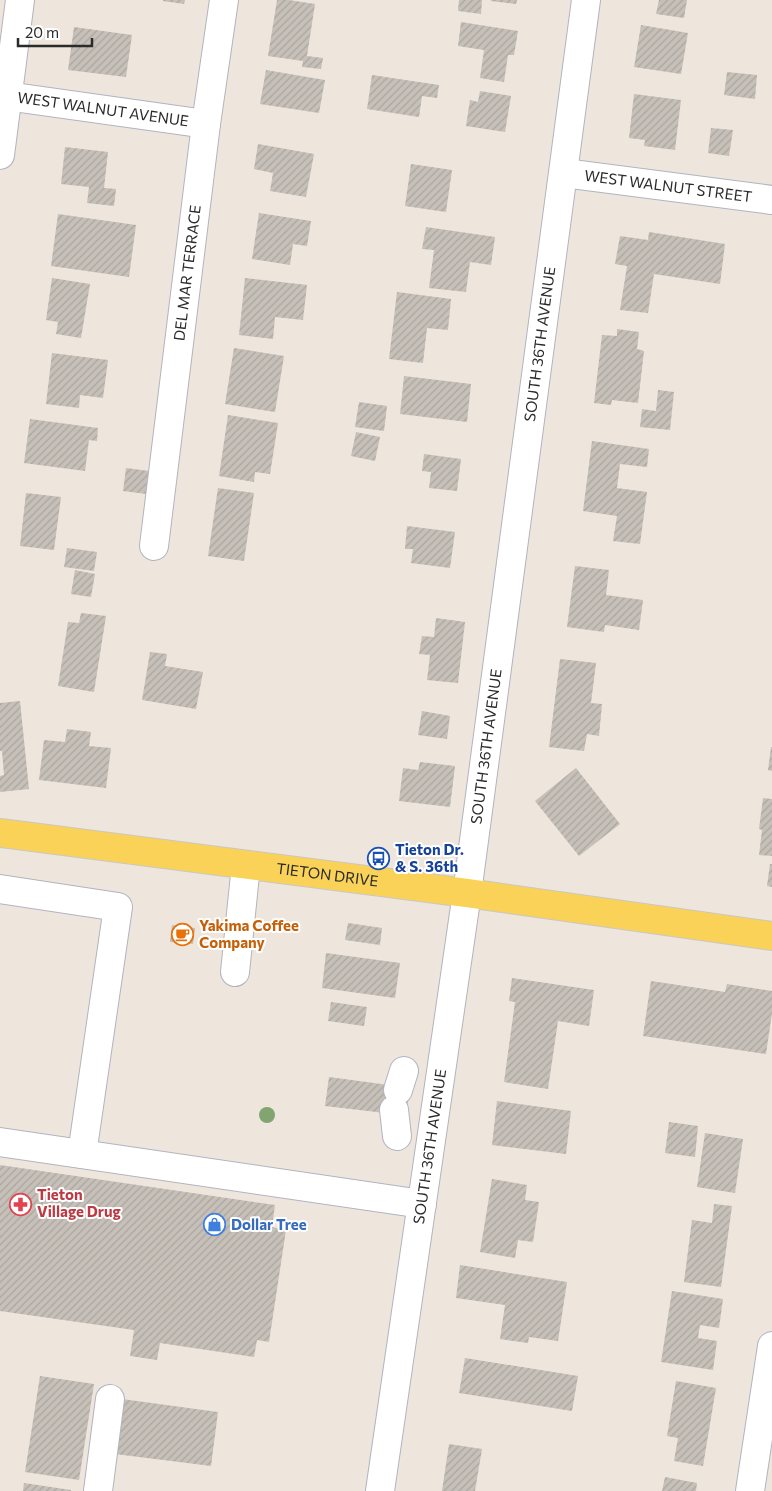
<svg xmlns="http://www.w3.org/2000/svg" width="772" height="1491" font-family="Commissioner,sans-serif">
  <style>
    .building { fill: url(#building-hatch) }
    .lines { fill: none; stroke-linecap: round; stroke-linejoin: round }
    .minor-casing { stroke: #b1b4c0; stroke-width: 30 }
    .major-casing { stroke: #c8c8c8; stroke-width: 30 }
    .minor { stroke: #fff; stroke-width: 28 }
    .major { stroke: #f9d257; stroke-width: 28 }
    .tree { fill: #82a470 }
    .labels { text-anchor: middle; stroke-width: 4; stroke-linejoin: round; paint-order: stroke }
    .street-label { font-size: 15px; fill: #2b2b2b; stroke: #fff }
    .transit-label { font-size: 15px; font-weight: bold; fill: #164399; stroke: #fff; text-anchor: start }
    .food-label { font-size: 15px; font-weight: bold; fill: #c56008; stroke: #fff; text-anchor: start }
    .health-label { font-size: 15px; font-weight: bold; fill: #be3a42; stroke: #fff; text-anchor: start }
    .shop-label { font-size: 15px; font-weight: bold; fill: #366cbe; stroke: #fff; text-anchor: start }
  </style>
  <defs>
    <pattern id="building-hatch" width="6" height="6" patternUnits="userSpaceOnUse" patternTransform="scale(1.25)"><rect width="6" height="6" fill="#c6c0b9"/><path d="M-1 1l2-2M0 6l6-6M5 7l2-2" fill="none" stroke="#aaa59f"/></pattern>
  </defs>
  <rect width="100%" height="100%" fill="#eee6dd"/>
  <path class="building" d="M163,0H185L184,4L163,1Z
    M277,0H289L315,4L307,56L323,58L321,69L302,67L303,61L268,56Z
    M459,0H482L481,14L458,11Z
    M491,0H517L516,4L491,1Z
    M659,0H687L684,18L656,14Z
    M461,22L518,31L514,55H508L504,82L480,78L484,50L458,46Z
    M641,25L688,33L681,74L634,67Z
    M74,27L132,35L126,77L68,70Z
    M266,70L325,80L319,113L260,104Z
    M727,72L757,75L755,99L724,95Z
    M372,75L439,85L437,98L422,96L419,117L367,109Z
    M480,91L511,96L505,132L466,126L470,100L478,102Z
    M634,94L681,100L675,150L644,146L645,140L629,138Z
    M711,128L733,130L729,156L708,153Z
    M258,144L314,154L306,197L270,191L273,173L254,169Z
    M65,147L108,152L104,188L116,189L114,206L87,203L89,187L61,184Z
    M411,164L452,170L446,212L405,206Z
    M259,213L311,221L307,246L293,244L290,265L252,259Z
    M58,214L136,225L129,277L51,266Z
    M426,227L495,237L491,265L470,262L466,292L429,288L434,250L422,249Z
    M649,232L725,244L720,284L654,274L648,313L620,310L627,266L615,264L620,236L648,240Z
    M52,278L90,284L81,338L56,334L58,322L46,320Z
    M245,278L307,285L303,320L275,317L273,339L239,335Z
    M397,292L451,299L448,330L427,328L423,363L389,359Z
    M617,329L639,332L637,349L644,351L638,403L612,400L611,405L594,403L602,335L617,336Z
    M234,348L284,356L275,412L225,404Z
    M52,353L108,360L103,398L80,395L79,408L46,404Z
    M404,376L471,384L467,422L400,414Z
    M658,390L674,392L670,430L640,427L642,409L656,411Z
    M359,402L387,406L384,431L355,427Z
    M228,415L278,423L270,474L255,472L254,482L219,476Z
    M30,419L98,428L97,441L89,440L85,471L24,463Z
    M356,432L380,437L375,461L351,456Z
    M592,441L649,449L647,467L620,464L617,488L647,492L640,544L613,541L617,516L583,511Z
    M424,454L461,459L457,491L429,488L431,472L422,471Z
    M126,468L149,471L146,494L123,491Z
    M218,488L254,493L244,561L208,556Z
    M26,493L61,497L54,550L20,546Z
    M407,526L455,532L450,568L411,563L413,549H405Z
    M67,548L97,552L94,571L64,567Z
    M575,566L609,570L606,595L643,600L639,630L605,625L604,632L567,627Z
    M75,570L95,574L91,597L71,594Z
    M81,613L106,616L94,692L58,686L68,622L79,623Z
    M436,618L465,622L458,683L427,680L430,655L419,654L422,636L434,637Z
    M150,652L167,654L165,666L203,672L196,709L142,700Z
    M560,659L596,663L591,703L602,704L599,736L587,734L584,751L549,747Z
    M20,701L29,789L0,792V776L4,775L2,751H0V703Z
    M422,711L450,716L447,739L418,735Z
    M67,729L91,732L89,746L111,748L106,788L39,780L44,740L65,742Z
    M771,747H772V771L768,770Z
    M420,762L455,766L450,807L399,801L403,768L418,770Z
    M576,768L620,824L579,856L535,801Z
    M763,798L772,799V856L759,855L762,830L759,829Z
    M770,864H772V887L767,886Z
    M348,923L382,928L380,945L345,940Z
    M172,925L195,928L193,944L170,942Z
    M326,953L400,963L395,998L322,988Z
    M512,978L594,990L589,1026L558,1021L548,1089L504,1082L515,1002L509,1001Z
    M651,981L725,992L727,984L772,991V1013L766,1054L643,1036Z
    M331,1002L367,1007L364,1026L328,1021Z
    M329,1077L389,1085L409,1097L407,1107L385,1113L325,1106Z
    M497,1101L571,1111L566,1154L492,1145Z
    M669,1122L698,1126L695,1157L665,1153Z
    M705,1133L743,1139L735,1193L697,1187Z
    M0,1165L275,1205L272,1227L286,1230L269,1342L257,1340L254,1357L160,1343L157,1360L130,1356L134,1330L0,1311Z
    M492,1179L527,1185L525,1200L539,1202L533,1242L518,1240L515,1258L480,1252Z
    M714,1204L732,1206L721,1287L684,1282L692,1220L712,1223Z
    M460,1265L567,1282L558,1341L529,1337L528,1343L500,1339L505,1305L456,1298Z
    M672,1291L723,1299L719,1328L700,1325L698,1338L717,1341L713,1370L661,1362Z
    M465,1358L578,1376L572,1411L459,1393Z
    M40,1376L94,1384L79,1480L25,1472Z
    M676,1381L716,1388L703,1466L674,1461L678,1438L667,1436Z
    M122,1399L218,1412L211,1466L115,1454Z
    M449,1444L482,1449L475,1491H442Z
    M665,1477L697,1483L696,1491H662Z
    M24,1483L71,1490V1491H23Z"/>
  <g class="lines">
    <defs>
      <g id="minor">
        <path id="s1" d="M0,95L206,124"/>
        <path d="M0,155L20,0"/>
        <path id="s2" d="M564,173L772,200"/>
        <path id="s3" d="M154,546L206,124L224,0"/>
        <path d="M0,889L118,907L82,1154"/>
        <path d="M235,972L246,865"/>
        <path d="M398,1090L404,1071"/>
        <path d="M394,1110L397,1136"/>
        <path d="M0,1142L422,1204"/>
        <path d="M98,1491L110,1399"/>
        <path id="s4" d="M380,1491L467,893L586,0"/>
        <path d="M750,1491L772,1346"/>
      </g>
      <g id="major">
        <path id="s5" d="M0,833L467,893L772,936"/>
      </g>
    </defs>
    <use href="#minor" class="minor-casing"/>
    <use href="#major" class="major-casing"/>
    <use href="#minor" class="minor"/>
    <use href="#major" class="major"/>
  </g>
  <circle class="tree" cx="267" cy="1115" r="8"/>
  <defs>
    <symbol id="bus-ring" viewBox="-11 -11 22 22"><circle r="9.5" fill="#fff" stroke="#1a4fb4" stroke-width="1.5"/><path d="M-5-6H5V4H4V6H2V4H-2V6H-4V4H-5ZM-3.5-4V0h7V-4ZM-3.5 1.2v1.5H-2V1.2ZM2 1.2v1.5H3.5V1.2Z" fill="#1a4fb4"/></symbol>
    <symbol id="cafe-ring" viewBox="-11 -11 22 22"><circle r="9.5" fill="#fff" stroke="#e8710a" stroke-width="1.5"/><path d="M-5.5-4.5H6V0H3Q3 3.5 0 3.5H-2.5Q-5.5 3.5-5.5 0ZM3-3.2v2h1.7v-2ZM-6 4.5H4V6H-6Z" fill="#e8710a"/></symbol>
    <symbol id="pharmacy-ring" viewBox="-11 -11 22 22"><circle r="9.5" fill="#fff" stroke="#e0444e" stroke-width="1.5"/><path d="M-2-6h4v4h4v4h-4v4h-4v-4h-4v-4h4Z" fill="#e0444e"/></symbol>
    <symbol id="shop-ring" viewBox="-11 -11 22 22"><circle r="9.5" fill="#fff" stroke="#3f7fe0" stroke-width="1.5"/><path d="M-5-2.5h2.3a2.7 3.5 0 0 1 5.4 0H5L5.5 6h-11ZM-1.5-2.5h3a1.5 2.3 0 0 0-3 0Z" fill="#3f7fe0"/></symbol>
  </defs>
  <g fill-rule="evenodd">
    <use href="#bus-ring" x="366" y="846" width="25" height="25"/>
    <use href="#cafe-ring" x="170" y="922" width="25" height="25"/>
    <use href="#pharmacy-ring" x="8" y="1192" width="25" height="25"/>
    <use href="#shop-ring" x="202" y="1212" width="25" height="25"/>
  </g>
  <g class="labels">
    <g class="street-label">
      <text dy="5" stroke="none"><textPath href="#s1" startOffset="104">WEST WALNUT AVENUE</textPath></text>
      <text dy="5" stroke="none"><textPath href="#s2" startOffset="105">WEST WALNUT STREET</textPath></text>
      <text dy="5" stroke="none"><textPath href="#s3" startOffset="275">DEL MAR TERRACE</textPath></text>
      <text dy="5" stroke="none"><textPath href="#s4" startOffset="1158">SOUTH 36TH AVENUE</textPath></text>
      <text dy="5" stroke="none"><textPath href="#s4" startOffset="752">SOUTH 36TH AVENUE</textPath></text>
      <text dy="5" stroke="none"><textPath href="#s5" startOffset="330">TIETON DRIVE</textPath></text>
      <text dy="5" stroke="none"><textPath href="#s4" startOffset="348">SOUTH 36TH AVENUE</textPath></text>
    </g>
    <g class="transit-label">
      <text x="395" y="855">Tieton Dr.<tspan x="395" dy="17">&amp; S. 36th</tspan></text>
    </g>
    <g class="food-label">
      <text x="199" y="931">Yakima Coffee<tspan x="199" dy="17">Company</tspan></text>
    </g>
    <g class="health-label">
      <text x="37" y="1200">Tieton<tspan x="37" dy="17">Village Drug</tspan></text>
    </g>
    <g class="shop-label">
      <text x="231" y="1230">Dollar Tree</text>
    </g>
  </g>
  <path d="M18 38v8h74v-8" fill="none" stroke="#2b2b2b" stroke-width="2.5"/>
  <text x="25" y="38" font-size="15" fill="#2b2b2b" stroke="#ffffff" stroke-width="4" paint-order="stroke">20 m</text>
</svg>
